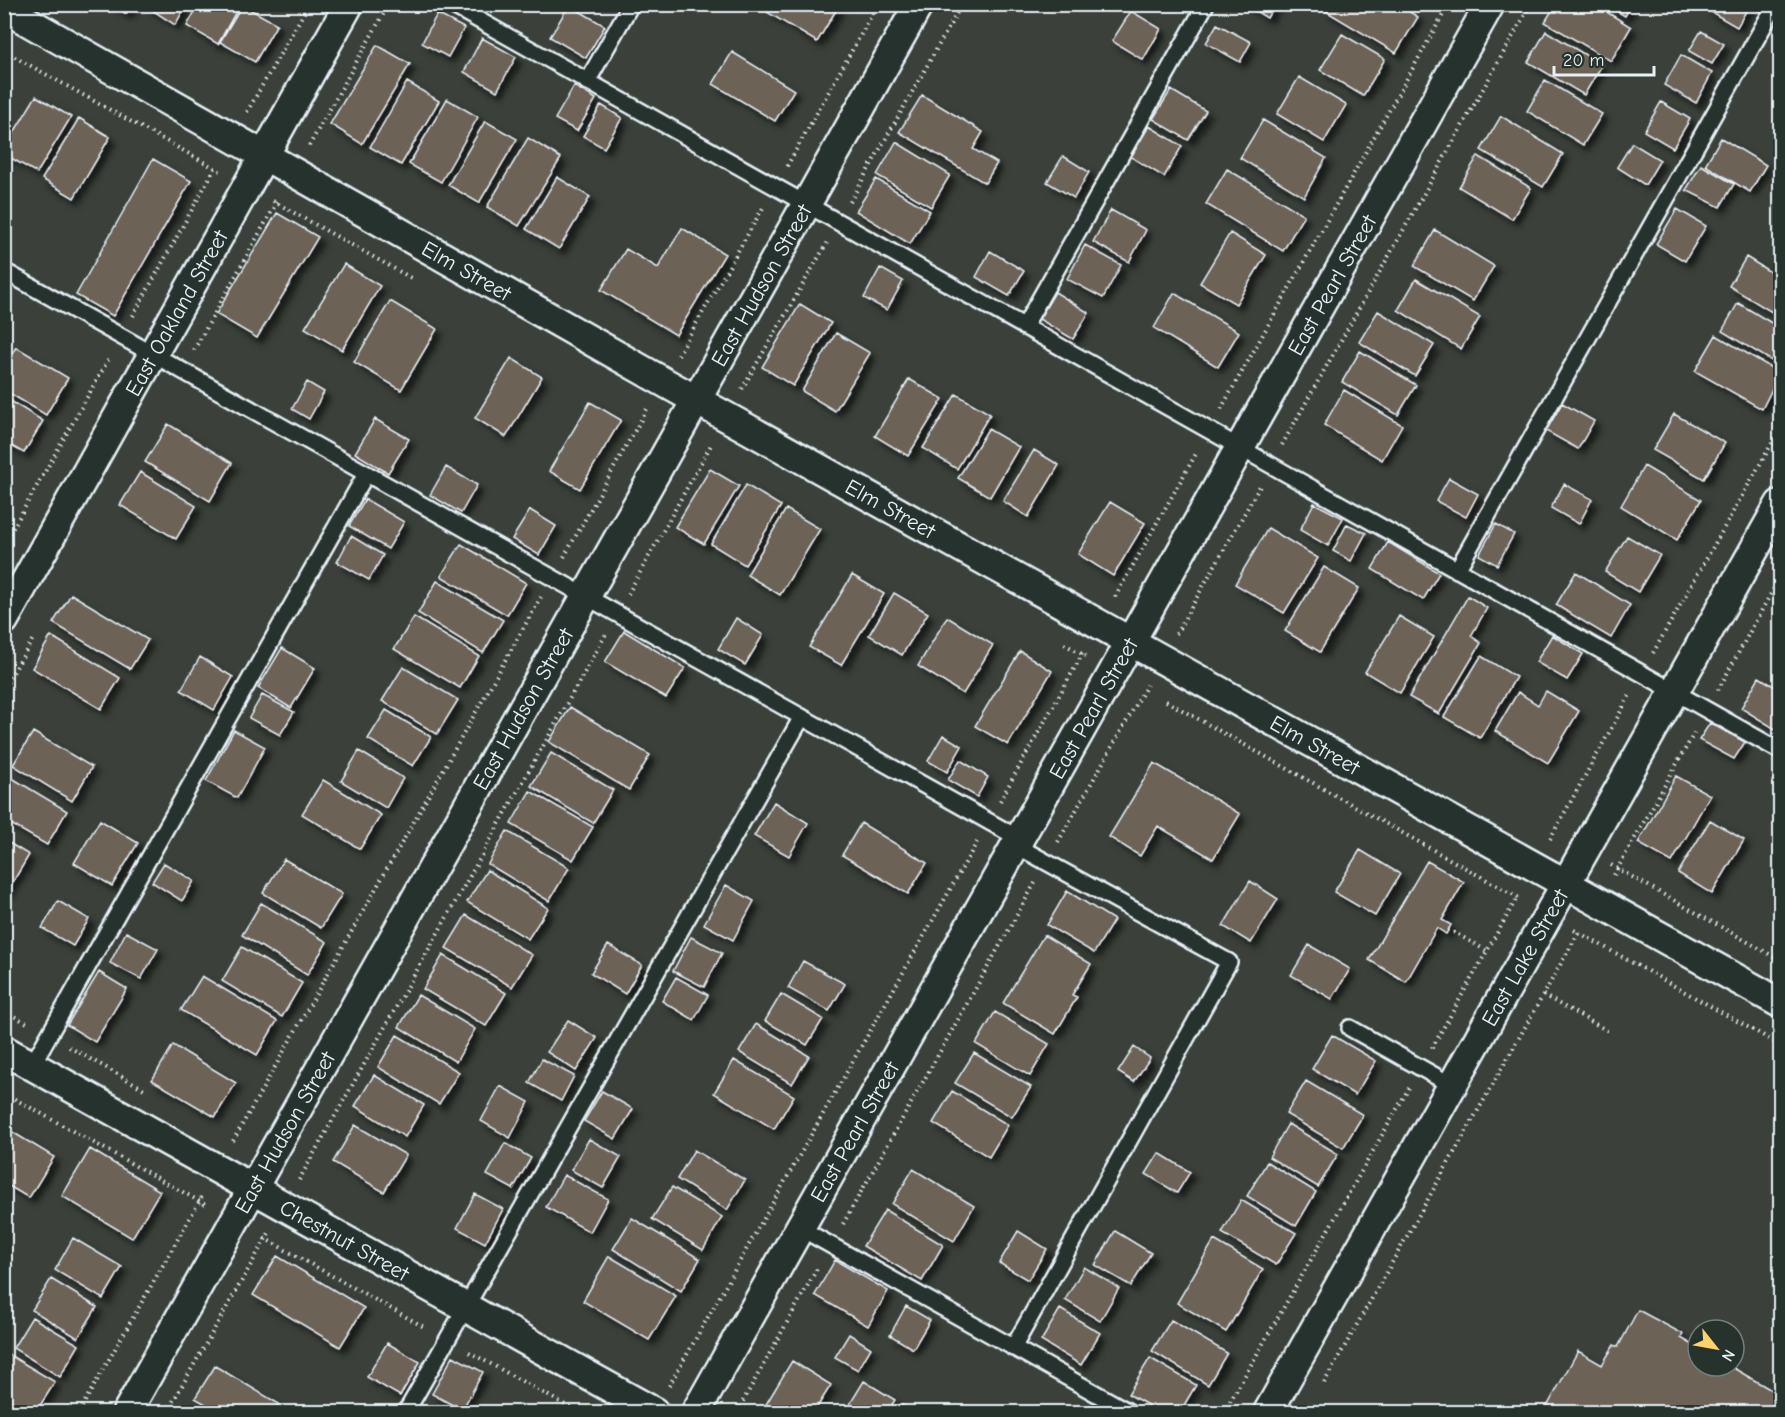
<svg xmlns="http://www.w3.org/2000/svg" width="1785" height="1417" font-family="'Comic Neue',sans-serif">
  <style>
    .building { fill: #6c6257; stroke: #e8f1f8; stroke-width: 1.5; filter: url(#shadow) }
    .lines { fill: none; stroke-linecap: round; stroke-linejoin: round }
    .lane-casing { stroke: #e8f1f8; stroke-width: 20 }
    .street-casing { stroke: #e8f1f8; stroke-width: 33 }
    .path { stroke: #e8f1f8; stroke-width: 4; stroke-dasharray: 1.5 4.5; stroke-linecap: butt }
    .lane { stroke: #26332d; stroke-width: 15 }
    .street { stroke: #26332d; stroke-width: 28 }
    .labels { text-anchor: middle; stroke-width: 5; stroke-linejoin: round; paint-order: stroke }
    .street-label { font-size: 22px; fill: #e8f1f8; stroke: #26332d }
  </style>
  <defs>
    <filter id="shadow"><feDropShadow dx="5.5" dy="5.5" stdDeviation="3" flood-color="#0009"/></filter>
  </defs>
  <rect width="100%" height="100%" fill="#3b413a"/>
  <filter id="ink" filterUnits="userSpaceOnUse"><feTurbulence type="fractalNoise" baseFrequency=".0167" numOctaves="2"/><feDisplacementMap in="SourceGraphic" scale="12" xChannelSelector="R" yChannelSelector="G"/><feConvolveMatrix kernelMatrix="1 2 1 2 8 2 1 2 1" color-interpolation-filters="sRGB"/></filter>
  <g filter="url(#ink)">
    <path class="building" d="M111,4H132L126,14Z
      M143,4H187L175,25Z
      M199,4H240L218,44L187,26Z
      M771,4H835L838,7L817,42L767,12Z
      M1244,4H1275L1267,18Z
      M1327,4H1397L1418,17L1396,53L1324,10Z
      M1556,4H1594L1631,27L1611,61L1545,22Z
      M1605,4H1632L1625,16Z
      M1709,4H1750L1737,27L1706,9Z
      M242,5L277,24L255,62L220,42Z
      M569,5L605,26L586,58L550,37Z
      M1131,11L1161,29L1143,60L1112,41Z
      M437,14L464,28L448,57L422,43Z
      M1217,24L1251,42L1240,62L1206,43Z
      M1546,31L1602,65L1584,95L1528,62Z
      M1701,31L1724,44L1712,64L1689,51Z
      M1342,34L1385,59L1363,96L1320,70Z
      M482,38L516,57L497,91L464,72Z
      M377,45L410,64L362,144L330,124Z
      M732,52L794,90L775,121L713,84Z
      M1681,55L1712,73L1696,103L1664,85Z
      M1299,77L1346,105L1324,142L1277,114Z
      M1545,80L1602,114L1583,145L1527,111Z
      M407,82L439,101L401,165L370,147Z
      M574,86L596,99L577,131L555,119Z
      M1171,90L1206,111L1188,140L1153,119Z
      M922,95L983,132L973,149L997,163L985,183L899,132Z
      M36,96L71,117L37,173L4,154V149Z
      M447,99L478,117L441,182L409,164Z
      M1661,102L1690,119L1673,148L1644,131Z
      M601,105L622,118L604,148L583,136Z
      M1501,116L1563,154L1543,187L1481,150Z
      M79,118L110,137L74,198L42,179Z
      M1263,120L1326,158L1304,197L1240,158Z
      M485,121L517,139L479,203L448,185Z
      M1149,126L1182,146L1164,177L1131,157Z
      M528,138L561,158L519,226L487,207Z
      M1721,138L1766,165L1750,192L1705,165Z
      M896,142L950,175L931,207L877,175Z
      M1632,143L1660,160L1645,185L1617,167Z
      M1063,156L1089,172L1074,198L1047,182Z
      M1478,156L1531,188L1512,219L1459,187Z
      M153,159L191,181L113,316L76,295Z
      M1701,165L1734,184L1720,207L1686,190Z
      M1227,169L1304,215L1283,251L1206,204Z
      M557,177L590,197L559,249L526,229Z
      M876,179L930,211L910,244L856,211Z
      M1677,209L1706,226L1685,261L1656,244Z
      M1111,210L1146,230L1129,262L1093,242Z
      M277,213L318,237L257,338L216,314Z
      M682,228L725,254L676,335L601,290L626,249L658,268Z
      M1435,230L1494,266L1473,301L1414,266Z
      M1230,233L1266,255L1236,304L1200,283Z
      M1780,244V262L1773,257Z
      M1085,245L1121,265L1103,298L1067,279Z
      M990,251L1024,271L1009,296L976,277Z
      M1746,257L1780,278V317L1729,286Z
      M344,264L380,286L342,350L305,328Z
      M880,268L903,281L887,310L864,298Z
      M1416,279L1480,317L1461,349L1398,310Z
      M1055,292L1089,313L1073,339L1039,319Z
      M1174,293L1239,332L1218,367L1154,328Z
      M390,301L437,329L401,390L354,362Z
      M1738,303L1780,328V366L1722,331Z
      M800,304L831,323L793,386L762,367Z
      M1378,311L1434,345L1415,376L1359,342Z
      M836,333L870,353L835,411L802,391Z
      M1716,335L1780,373L1762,409L1695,371Z
      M16,347L68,378L46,415L4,390V367Z
      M1360,351L1416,385L1398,415L1342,382Z
      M511,358L542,377L506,437L475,418Z
      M909,379L943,399L908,456L875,436Z
      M307,382L324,392L309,419L292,409Z
      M1344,390L1402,425L1382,460L1324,425Z
      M956,394L990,414L957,469L923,448Z
      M4,397L43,421L24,453L4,442Z
      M590,402L621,420L580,489L549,471Z
      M1562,403L1594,421L1578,449L1546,431Z
      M1674,414L1725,443L1704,479L1653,450Z
      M375,419L409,439L388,473L355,453Z
      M168,424L232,463L210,501L145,462Z
      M988,429L1019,447L990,497L958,478Z
      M1034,450L1059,465L1028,517L1003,501Z
      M1644,466L1701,500L1677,540L1621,506Z
      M446,467L477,485L461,513L430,495Z
      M710,469L739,486L704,544L675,527Z
      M140,472L196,506L176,539L120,505Z
      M1449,478L1478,494L1466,517L1436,501Z
      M1564,484L1592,499L1579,524L1551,508Z
      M746,485L781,506L745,565L711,544Z
      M365,499L404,522L388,549L349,526Z
      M1110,502L1145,523L1113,576L1078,554Z
      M1314,503L1343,518L1328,546L1300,530Z
      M786,509L820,529L780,595L747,575Z
      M530,510L556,526L539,555L512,539Z
      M1347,524L1366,533L1351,561L1333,551Z
      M1496,524L1514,534L1497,565L1479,555Z
      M1268,528L1318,558L1284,613L1235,584Z
      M351,536L383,555L369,580L337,562Z
      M1627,536L1660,555L1638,592L1605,572Z
      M1388,542L1439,573L1423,600L1372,569Z
      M461,544L526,583L507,615L441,576Z
      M1324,567L1359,588L1320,652L1285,631Z
      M1576,572L1630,605L1611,638L1556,605Z
      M852,575L884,594L841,665L809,647Z
      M437,581L503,620L483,653L418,613Z
      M894,593L928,613L902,655L869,635Z
      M71,594L148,640L130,669L53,623Z
      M1468,596L1487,608L1471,636L1481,643L1439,714L1409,697Z
      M1399,616L1434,637L1400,693L1365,672Z
      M414,617L479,656L460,688L394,649Z
      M947,617L993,645L963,694L918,666Z
      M736,618L763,635L745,665L718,649Z
      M624,631L685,668L666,698L605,662Z
      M1552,635L1583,654L1567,680L1536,662Z
      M51,636L120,678L101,709L32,668Z
      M282,648L315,668L291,708L258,688Z
      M1020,651L1052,671L1008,745L975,726Z
      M1481,656L1516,677L1480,738L1444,717Z
      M200,657L233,677L214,710L181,690Z
      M403,667L458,700L437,734L382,701Z
      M1759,677L1780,690V732L1741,708Z
      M1546,691L1579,711L1548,763L1495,731L1518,692L1538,705Z
      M262,695L294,712L280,735L249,718Z
      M570,707L650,755L629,790L549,742Z
      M386,710L431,737L413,766L368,739Z
      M1710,723L1745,742L1734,759L1699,740Z
      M234,730L265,747L237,798L206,781Z
      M33,732L92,767L72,801L13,765Z
      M943,735L962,746L947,772L928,761Z
      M359,751L403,778L386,808L341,781Z
      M551,753L613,790L593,823L531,786Z
      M960,760L988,777L977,797L948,780Z
      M1154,763L1240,814L1213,859L1158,826L1140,856L1109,837Z
      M7,775L67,811L47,845L4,820V780Z
      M1676,776L1710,795L1672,862L1638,843Z
      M323,780L381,815L360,849L302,814Z
      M530,791L593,827L573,860L511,824Z
      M774,802L808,823L789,856L754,836Z
      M100,820L138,843L112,886L74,863Z
      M1710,820L1744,840L1712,894L1678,873Z
      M861,823L927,863L908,894L842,855Z
      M507,831L569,868L549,901L488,864Z
      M4,840L29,855L7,892L4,890Z
      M1360,850L1400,874L1375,916L1334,892Z
      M284,859L342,894L321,928L263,893Z
      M1427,861L1464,882L1442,920L1451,925L1446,934L1437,928L1406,982L1369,960Z
      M164,863L194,881L182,901L152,882Z
      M487,870L548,908L528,939L467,902Z
      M1250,881L1278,899L1251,943L1223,926Z
      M726,885L754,901L733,940L704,924Z
      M1067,891L1114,920L1094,953L1047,925Z
      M58,901L89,919L73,946L42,928Z
      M261,903L327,942L307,975L242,935Z
      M466,915L532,955L512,987L446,948Z
      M126,932L158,949L141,979L110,963Z
      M1044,935L1091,964L1072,995L1077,997L1055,1034L1003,1003Z
      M691,937L722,953L704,987L673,971Z
      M608,945L642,965L625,994L591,973Z
      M1309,945L1350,969L1332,999L1291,975Z
      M242,947L302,983L282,1017L222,981Z
      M443,955L506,993L486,1026L423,989Z
      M803,961L845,984L829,1011L788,988Z
      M99,972L127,989L95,1042L67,1025Z
      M202,976L277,1021L257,1055L181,1010Z
      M676,977L708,995L694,1020L662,1001Z
      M781,994L823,1019L807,1045L765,1021Z
      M418,995L475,1029L456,1062L399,1027Z
      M995,1012L1049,1044L1030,1076L976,1044Z
      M568,1020L597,1038L576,1071L547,1052Z
      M756,1024L809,1056L792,1084L739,1052Z
      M397,1035L459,1072L439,1104L378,1067Z
      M1332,1035L1376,1061L1355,1095L1312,1069Z
      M173,1045L236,1083L215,1117L152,1080Z
      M1134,1047L1150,1058L1134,1082L1118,1072Z
      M974,1053L1031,1087L1012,1117L955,1083Z
      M542,1059L574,1076L561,1101L529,1083Z
      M734,1060L794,1096L774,1129L714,1093Z
      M374,1075L424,1105L405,1137L355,1106Z
      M1306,1081L1363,1115L1343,1148L1286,1114Z
      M500,1086L529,1102L510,1138L481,1121Z
      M602,1091L633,1109L615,1139L584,1121Z
      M952,1091L1008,1125L989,1157L933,1123Z
      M1288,1124L1338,1154L1318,1187L1269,1157Z
      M355,1125L406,1155L384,1192L333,1162Z
      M4,1127L54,1157L29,1198L4,1183Z
      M589,1139L621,1157L603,1188L571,1170Z
      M505,1143L531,1158L513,1189L487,1175Z
      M90,1149L160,1191L132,1238L62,1196Z
      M694,1150L745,1180L727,1210L677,1179Z
      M1159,1153L1190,1172L1177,1193L1146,1174Z
      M1267,1162L1316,1192L1296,1226L1247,1196Z
      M913,1169L974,1206L954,1241L892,1204Z
      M564,1175L608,1199L590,1232L546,1207Z
      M672,1187L722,1217L703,1250L652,1219Z
      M475,1194L503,1209L485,1243L457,1228Z
      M1241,1200L1296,1233L1276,1265L1222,1233Z
      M885,1210L943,1245L922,1281L863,1246Z
      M632,1218L700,1259L681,1291L613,1249Z
      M1018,1231L1047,1249L1028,1280L999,1263Z
      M1115,1231L1151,1253L1131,1286L1095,1265Z
      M73,1238L122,1267L103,1299L55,1270Z
      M1214,1240L1263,1269L1226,1332L1177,1303Z
      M277,1256L364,1308L340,1347L253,1295Z
      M609,1256L676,1296L649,1340L583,1301Z
      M835,1260L888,1291L868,1326L815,1295Z
      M1084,1267L1119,1288L1100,1321L1065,1300Z
      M51,1279L97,1307L78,1338L32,1310Z
      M906,1306L930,1320L913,1349L890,1335Z
      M1060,1309L1100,1333L1081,1365L1041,1341Z
      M1638,1310L1683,1334L1681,1338L1698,1348V1366H1730L1780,1395V1412H1544L1578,1351L1602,1365L1614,1345L1618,1347Z
      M32,1317L79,1345L60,1377L13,1348Z
      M1171,1320L1227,1353L1208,1385L1152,1351Z
      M849,1334L871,1348L858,1370L835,1357Z
      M387,1343L420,1362L400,1396L367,1377Z
      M6,1353L55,1382L36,1412H31L4,1397Z
      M453,1356L483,1372L462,1410L432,1394Z
      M1150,1358L1196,1385L1180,1412H1160L1128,1394Z
      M792,1361L831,1385L814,1412H775L765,1406Z
      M215,1366L279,1404L273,1412H220L195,1398Z
      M864,1381L895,1400L887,1412H845Z
      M900,1404L914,1412H895Z"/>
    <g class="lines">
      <defs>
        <path id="lane" d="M450,4L1780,751
          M587,82L631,4
          M4,271L1020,839
          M1024,327L1206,4
          M1457,570L1776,4
          M1350,1028L1453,1086
          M32,1065L366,474
          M800,1228L1129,1412
          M1013,1348L1229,962L1017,846
          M406,1412L802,717"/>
        <g id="street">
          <path id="s1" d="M4,8L662,381L1780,1003"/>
          <path id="s2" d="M4,620L349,4"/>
          <path id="s3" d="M4,1050L654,1412"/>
          <path id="s4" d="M127,1412L919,4"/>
          <path id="s5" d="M696,1412L1490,4"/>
          <path id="s6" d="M1268,1412L1780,504"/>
        </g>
      </defs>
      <use href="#lane" class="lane-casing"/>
      <use href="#street" class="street-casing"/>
      <path class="path" d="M4,51L220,171
        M247,112L309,4
        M309,146L389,4
        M787,166L878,4
        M273,201L411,278
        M850,202L962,4
        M133,316L215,168
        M194,350L277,202
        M678,355L764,206
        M742,389L827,243
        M1221,409L1449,4
        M1282,445L1531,4
        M4,544L110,357
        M564,557L647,409
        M628,594L712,443
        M1115,597L1197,452
        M1176,634L1260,486
        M1064,644L1086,656
        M1653,653L1780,429
        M4,688L34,637
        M1718,690L1780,577
        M1166,701L1521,899
        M1000,801L1083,653
        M1550,839L1631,693
        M1058,842L1147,685
        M1611,865L1780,960
        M1614,875L1696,730
        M1448,929L1487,951
        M1574,930L1780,1045
        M1543,995L1608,1031
        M4,1011L29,1024
        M69,1047L146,1090
        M1432,1048L1517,898
        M4,1093L208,1206
        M233,1141L541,597
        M299,1180L606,634
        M843,1224L1035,883
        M264,1238L426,1328
        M469,1352L578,1412
        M1324,1383L1580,930
        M669,1386L977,842
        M79,1412L203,1195
        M167,1412L269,1233
        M737,1412L818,1267
        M1224,1412L1409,1088"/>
      <use href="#lane" class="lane"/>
      <use href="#street" class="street"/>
    </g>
  </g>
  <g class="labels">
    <g class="street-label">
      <text dy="8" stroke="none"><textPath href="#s1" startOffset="532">Elm Street</textPath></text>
      <text dy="8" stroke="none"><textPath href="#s4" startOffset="1293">East Hudson Street</textPath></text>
      <text dy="8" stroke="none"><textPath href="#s5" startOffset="1294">East Pearl Street</textPath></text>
      <text dy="8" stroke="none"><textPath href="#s2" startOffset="352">East Oakland Street</textPath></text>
      <text dy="8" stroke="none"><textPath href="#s1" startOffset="1018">Elm Street</textPath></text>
      <text dy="8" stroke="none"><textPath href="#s4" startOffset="807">East Hudson Street</textPath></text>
      <text dy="8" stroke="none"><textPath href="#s5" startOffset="808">East Pearl Street</textPath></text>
      <text dy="8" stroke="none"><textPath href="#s1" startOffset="1504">Elm Street</textPath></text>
      <text dy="8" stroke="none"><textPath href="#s6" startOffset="522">East Lake Street</textPath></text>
      <text dy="8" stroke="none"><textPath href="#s4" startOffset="321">East Hudson Street</textPath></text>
      <text dy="8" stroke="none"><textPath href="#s5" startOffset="322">East Pearl Street</textPath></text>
      <text dy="8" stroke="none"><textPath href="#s3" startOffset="390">Chestnut Street</textPath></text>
    </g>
  </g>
  <rect width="1785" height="1417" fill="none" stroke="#26332d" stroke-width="24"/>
  <rect x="12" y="12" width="1761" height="1393" fill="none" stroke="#e8f1f8" stroke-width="2" filter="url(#ink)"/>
  <g transform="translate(1716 1348) rotate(121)"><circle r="28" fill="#26332d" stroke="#747f7e" stroke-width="1.5"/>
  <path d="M0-4.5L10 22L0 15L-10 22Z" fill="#ffd166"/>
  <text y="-9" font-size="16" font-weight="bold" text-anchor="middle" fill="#e8f1f8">N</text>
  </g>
  <path d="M1554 66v9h100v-9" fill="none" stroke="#e8f1f8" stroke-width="3"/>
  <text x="1563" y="66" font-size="18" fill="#e8f1f8" stroke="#26332d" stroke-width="4.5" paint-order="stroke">20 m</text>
</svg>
